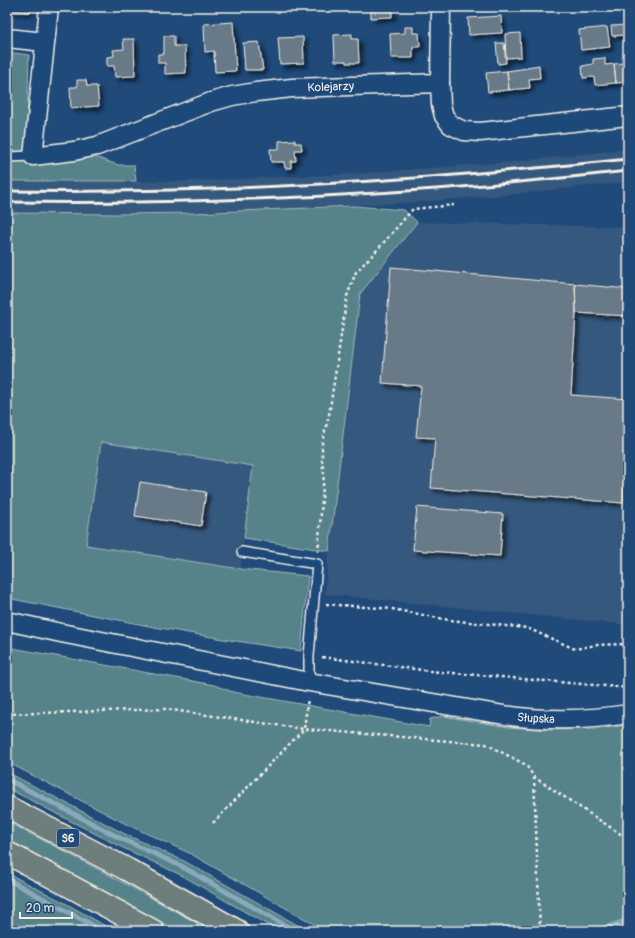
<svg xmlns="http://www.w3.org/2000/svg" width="635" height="938" font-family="Pangolin,sans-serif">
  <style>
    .built { fill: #35587e }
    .green { fill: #56828a; stroke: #a5bab9 }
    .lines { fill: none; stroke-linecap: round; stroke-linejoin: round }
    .stream { stroke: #8aa9bd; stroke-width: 5 }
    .building { fill: #677988; stroke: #f4f1e8; filter: url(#shadow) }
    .lane-casing { stroke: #f4f1e8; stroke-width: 12 }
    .street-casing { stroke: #f4f1e8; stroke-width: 21 }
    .highway-casing { stroke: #f4f1e8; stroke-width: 25 }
    .path { stroke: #f4f1e8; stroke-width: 2.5; stroke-dasharray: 3 3; stroke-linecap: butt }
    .lane { stroke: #1f4a7a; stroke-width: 9 }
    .street { stroke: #1f4a7a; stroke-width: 18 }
    .highway { stroke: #6d7e7c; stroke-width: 22 }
    .rail { stroke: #f4f1e8; stroke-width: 3 }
    .labels { text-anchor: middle; stroke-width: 4; stroke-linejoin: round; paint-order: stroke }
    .shield { fill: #1f4a7a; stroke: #b4bfc7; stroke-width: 1 }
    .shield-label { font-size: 11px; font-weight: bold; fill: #f4f1e8 }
    .street-label { font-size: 12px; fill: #f4f1e8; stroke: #1f4a7a }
  </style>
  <defs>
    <filter id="shadow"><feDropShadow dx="3.5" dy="3.5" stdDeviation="2" flood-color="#0009"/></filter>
  </defs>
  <rect width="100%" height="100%" fill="#1f4a7a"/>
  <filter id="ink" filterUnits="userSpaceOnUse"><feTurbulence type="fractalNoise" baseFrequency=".025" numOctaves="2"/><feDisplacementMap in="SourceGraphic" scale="8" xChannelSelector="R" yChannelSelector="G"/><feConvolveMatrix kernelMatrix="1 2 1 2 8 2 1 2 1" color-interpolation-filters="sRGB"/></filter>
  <g filter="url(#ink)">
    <path class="built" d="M628,149V182L514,194L434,201L274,210L115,214L7,213V181L91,182L192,181L352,174L511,162Z
      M417,222L628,227V625L325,594L329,551L360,294Z
      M101,442L253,466L240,569L86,546Z"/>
    <path class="green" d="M7,52L29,55L26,164L92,156L118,165H134L136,181H7Z
      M354,206L404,210L417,222L360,294L329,551L244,538L253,466L101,442L86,545L240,569L308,576L301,651L223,639L154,627L7,598V213L115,214L193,213Z
      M7,647L214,685L233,692L429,727L430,719L443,716L508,727L548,730L598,729L628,725V925L611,931H326L189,853L128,825L7,762Z
      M7,772L125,834L184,861L308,931H278L183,876L119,846L7,788Z
      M7,822C76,857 143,893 211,931H178L103,890L7,839Z
      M7,873L67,904L114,931H7Z"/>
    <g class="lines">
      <path class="stream" d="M7,779L118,837L181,866L295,931
        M7,879L72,914L103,931
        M595,931L628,920"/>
    </g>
    <path class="building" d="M7,7H31L30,12L7,10Z
      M371,7H392V17L371,18Z
      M501,16L502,33L469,35L468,18Z
      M233,22L236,71L215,72L214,51L205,52L204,24Z
      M628,25V35L612,36L611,26Z
      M405,27H413V33H419L420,47H413V58H391L390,34L405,33Z
      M607,27L610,47L581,50L579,30Z
      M520,33L521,57L506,58L505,34Z
      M352,34V39H358L359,63H346V61H335L334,35Z
      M164,36H174V46H185L186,73L165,74V63H158V54H164Z
      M303,37L304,63L280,64L278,38Z
      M123,39H134L135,76L115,77L114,66H107V57L114,56L113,50L124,49Z
      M259,42L263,70H245L243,43Z
      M496,43H504L506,63L498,64Z
      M605,58V65L614,64L616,83L595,85L594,77L583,78L582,66L593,64V59Z
      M622,58H628V82L616,83L614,64L623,63Z
      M539,65L540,78L529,79L530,88L509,90L507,71L528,68L527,67Z
      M507,71L509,90L488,92L486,73Z
      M77,80H86L87,86H97L99,106L71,108L70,87H77Z
      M295,140V143H301L302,150H295L296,161H291V168H285L284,162H271L270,149H279V141Z
      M391,267L575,284L576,313L571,395L628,399V436L623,503L431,488L435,438L416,437L421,386L382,383Z
      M575,284L628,289V316L576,313Z
      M140,482L206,492L201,526L135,516Z
      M417,507L503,514L500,556L413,550Z"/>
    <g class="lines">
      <defs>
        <path id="lane" d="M7,157L33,156
          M242,552L317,564L309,656V682"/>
        <g id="street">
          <path id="s1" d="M49,7L33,156L74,151L97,146L211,102L232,96L256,92L292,88L440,83"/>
          <path d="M441,7L440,83L441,105L444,116L451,125L464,131L480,132L628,116"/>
          <path d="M7,38L45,42"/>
          <path id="s2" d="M7,621L61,633L309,682L498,714C541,721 584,721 628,714"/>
        </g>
        <path id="highway" d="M7,807L128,870L237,931
          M7,853L68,885L153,931"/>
      </defs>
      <use href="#lane" class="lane-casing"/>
      <use href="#street" class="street-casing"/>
      <use href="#highway" class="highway-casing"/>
      <path class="path" d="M318,552L324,473L322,461V443L329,415L347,296L356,272L378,249L413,209L454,205
        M326,604L392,609L449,620L527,628L575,649L596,645L625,644
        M322,657L430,671L628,688
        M7,714L165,709L304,729L486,744L526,765L534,777L622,835L628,836
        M534,777L540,931
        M213,823L304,729L308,698
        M627,931H628"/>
      <use href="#lane" class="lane"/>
      <use href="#street" class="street"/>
      <use href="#highway" class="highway"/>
      <path class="rail" d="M7,191C215,194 421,181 628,159
        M7,202C214,205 422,194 628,171"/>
    </g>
  </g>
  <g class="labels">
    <rect class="shield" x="57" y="829" width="22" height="18" rx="3"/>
    <g class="shield-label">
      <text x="68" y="842">S6</text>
    </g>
    <g class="street-label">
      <text dy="4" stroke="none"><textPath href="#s1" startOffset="458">Kolejarzy</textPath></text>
      <text dy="4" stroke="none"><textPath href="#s2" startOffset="538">Słupska</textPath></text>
    </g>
  </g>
  <rect width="635" height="938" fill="none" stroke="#1f4a7a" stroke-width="24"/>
  <rect x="12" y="12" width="611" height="914" fill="none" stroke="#f4f1e8" stroke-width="1.5" filter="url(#ink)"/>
  <path d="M20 912v6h52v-6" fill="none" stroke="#f4f1e8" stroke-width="2"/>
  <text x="26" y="912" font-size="12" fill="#f4f1e8" stroke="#1f4a7a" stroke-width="3" paint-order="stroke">20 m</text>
</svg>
